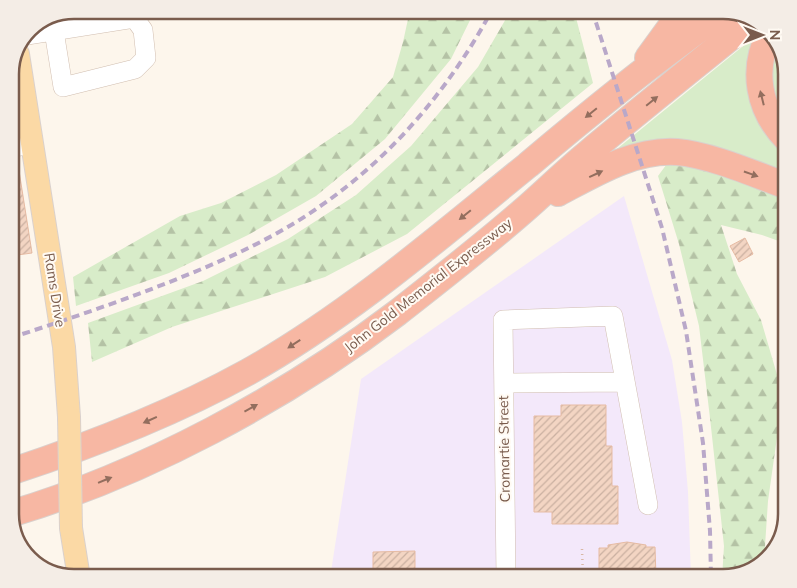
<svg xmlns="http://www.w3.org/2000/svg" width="797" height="588" font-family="Mulish,sans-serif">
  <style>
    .education { fill: #f3e8fa }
    .green { fill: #d8ecc9 }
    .forest { fill: url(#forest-firs) }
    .building { fill: url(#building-hatch); stroke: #e6bba3 }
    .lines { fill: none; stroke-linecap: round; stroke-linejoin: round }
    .minor-casing { stroke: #d1beb0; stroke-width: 20 }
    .major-casing { stroke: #dad1cd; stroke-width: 24 }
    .highway-casing { stroke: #dad1cd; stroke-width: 28 }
    .path { stroke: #d9b8a5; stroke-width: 2.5; stroke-dasharray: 1 4; stroke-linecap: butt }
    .minor { stroke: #fff; stroke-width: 19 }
    .major { stroke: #fbd9a5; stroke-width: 22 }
    .highway { stroke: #f7b7a3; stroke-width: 26 }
    .rail { stroke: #b9a8c9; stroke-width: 4; stroke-dasharray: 8 5; stroke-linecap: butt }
    .major-bridge-casing { stroke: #dad1cd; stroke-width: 24; stroke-linecap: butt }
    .major-bridge { stroke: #fbd9a5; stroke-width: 22 }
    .oneway { fill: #936e5e }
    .labels { text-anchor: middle; stroke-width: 4; stroke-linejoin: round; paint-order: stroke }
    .street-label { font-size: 14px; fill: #7a5c4d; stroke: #fffaf3 }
    .rim { fill: none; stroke: #7a5c4d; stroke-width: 2.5 }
  </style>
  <defs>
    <pattern id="forest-firs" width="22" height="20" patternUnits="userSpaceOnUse" patternTransform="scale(1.25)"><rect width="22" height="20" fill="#d8ecc9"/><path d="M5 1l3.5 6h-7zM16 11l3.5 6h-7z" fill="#b4c2a5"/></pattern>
    <pattern id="building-hatch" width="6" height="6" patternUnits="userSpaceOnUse" patternTransform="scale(1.25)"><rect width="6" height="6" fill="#f3d5c3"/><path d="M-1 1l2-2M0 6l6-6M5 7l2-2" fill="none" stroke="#cab0a1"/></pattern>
  </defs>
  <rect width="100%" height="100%" fill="#fdf6ec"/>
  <path class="education" d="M624,196L672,360L682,422L688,492L691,578H330L361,379Z"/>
  <path class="green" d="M764,29L753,51L787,152V179L607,157Z
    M775,39C792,60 787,102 787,129L770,101Z"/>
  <path class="forest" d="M410,10H475L451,59L385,139L316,196L248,235L169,273L76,306L73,277L180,216L221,203L276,175L352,124L393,77L403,42Z
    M511,10H574L593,83L407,234L325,277L172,327L92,362L88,323L203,281L288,239L356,195L411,146L478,67Z
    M669,161L694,165L787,195V244L762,235L721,225L737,274L761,320L783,395L768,501L764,561L751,572L723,578H722L724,546L710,418L699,326L679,244L658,176Z"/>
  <path class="building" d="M17,158L32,253L10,256V159Z
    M745,238L753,254L739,262L730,246Z
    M561,405H606V446H612V486H618V524H552V512H534V416H561Z
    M627,542L646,545V547H655L656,578H599V548H608V545Z
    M415,551V578H373V552Z"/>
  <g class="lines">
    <defs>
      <path id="minor" d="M27,35L128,19H135L143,30L146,58L135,69L63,87L54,31
        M10,148L32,144
        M504,383L625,382
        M506,578L503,320L613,316L648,505"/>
      <path id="major" d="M18,54L64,347L69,417
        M71,528L79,578"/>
      <path id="highway" d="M770,33C751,69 758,110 787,139
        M648,58L683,10
        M558,193C594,174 634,149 677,152C711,155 754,174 787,186
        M10,472C92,445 172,414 248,372C349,315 438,238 528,165C561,137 594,110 628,83C659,58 692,35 724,10
        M10,514C145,474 285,398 397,313C439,280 483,246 523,211C545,192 565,172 587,154C642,108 697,64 752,20"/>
    </defs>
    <use href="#minor" class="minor-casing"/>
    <use href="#major" class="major-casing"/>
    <use href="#highway" class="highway-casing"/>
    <path class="path" d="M582,549L583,578"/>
    <use href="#minor" class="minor"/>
    <use href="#major" class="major"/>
    <use href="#highway" class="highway"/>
    <path class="rail" d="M592,10L662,228L686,331L703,443L710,531L711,578
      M10,338C63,321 116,303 167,283C220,262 272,240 319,207C392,157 450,88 492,10"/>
    <defs>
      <path id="major-bridge" d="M69,417L71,528"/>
    </defs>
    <use href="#major-bridge" class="major-bridge-casing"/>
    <use href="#major-bridge" class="major-bridge"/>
  </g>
  <defs><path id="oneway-solid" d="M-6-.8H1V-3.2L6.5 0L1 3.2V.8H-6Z" transform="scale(1.25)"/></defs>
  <g class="oneway">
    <use href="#oneway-solid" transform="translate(762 98) rotate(-104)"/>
    <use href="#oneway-solid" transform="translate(652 101) rotate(-39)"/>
    <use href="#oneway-solid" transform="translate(591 113) rotate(141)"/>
    <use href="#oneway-solid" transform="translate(596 174) rotate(-25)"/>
    <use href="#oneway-solid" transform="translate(751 174) rotate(19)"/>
    <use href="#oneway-solid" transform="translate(465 215) rotate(141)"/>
    <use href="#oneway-solid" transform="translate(294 344) rotate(147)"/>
    <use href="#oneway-solid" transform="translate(251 408) rotate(-29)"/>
    <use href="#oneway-solid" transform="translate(150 420) rotate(156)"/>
    <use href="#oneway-solid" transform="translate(105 480) rotate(-22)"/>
  </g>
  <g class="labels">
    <g class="street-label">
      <text transform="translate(428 285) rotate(-38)" y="5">John Gold Memorial Expressway</text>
      <text transform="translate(55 290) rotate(81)" y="5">Rams Drive</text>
      <text transform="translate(504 449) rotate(-91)" y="5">Cromartie Street</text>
    </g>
  </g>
  <path d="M0 0H797V588H0ZM74 19H723A55 55 0 0 1 778 74V514A55 55 0 0 1 723 569H74A55 55 0 0 1 19 514V74A55 55 0 0 1 74 19Z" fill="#f4ede6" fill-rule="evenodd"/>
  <path class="rim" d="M74 19H723A55 55 0 0 1 778 74V514A55 55 0 0 1 723 569H74A55 55 0 0 1 19 514V74A55 55 0 0 1 74 19Z"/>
  <g transform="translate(762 35) rotate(90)" stroke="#fffaf3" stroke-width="4" paint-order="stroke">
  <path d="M0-4L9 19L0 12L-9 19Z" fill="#7a5c4d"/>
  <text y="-8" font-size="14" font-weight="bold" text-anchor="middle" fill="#7a5c4d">N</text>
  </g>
</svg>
